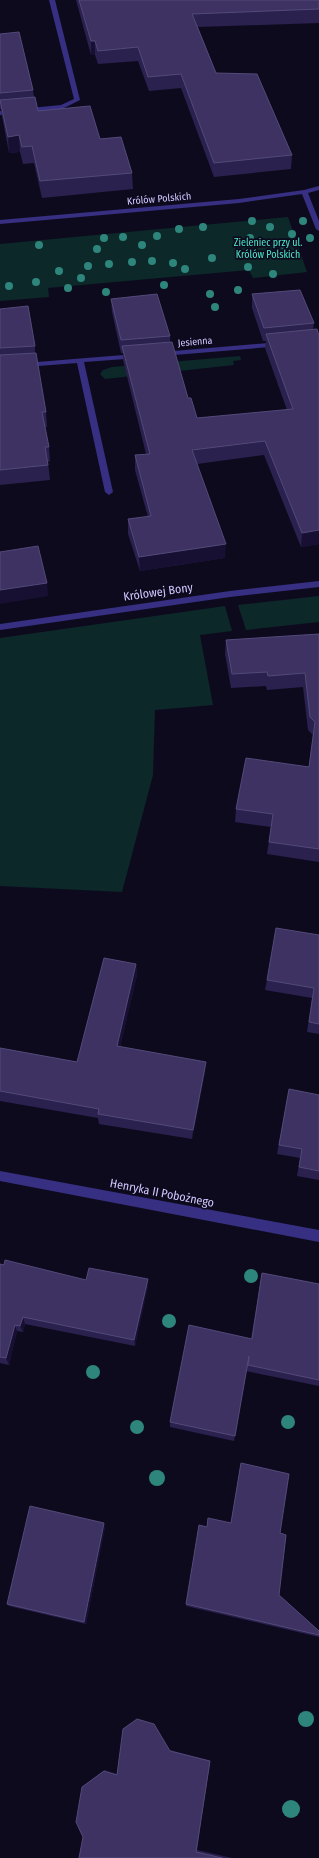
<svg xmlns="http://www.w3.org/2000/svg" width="319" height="1858" font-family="'Fira Sans Condensed',sans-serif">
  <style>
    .green { fill: #0c2829 }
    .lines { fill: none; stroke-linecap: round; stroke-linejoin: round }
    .street { fill: #373082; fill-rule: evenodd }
    .tree { fill: #2e857c }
    .wall { fill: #2b214e }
    .shaded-wall { fill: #181033 }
    .building { fill: #3d3261; stroke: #544a7a }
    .labels { text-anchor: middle; stroke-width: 3.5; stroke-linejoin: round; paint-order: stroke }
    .far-street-label { font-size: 10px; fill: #d0c7ff; stroke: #0e0a1e }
    .far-park-label { font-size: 10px; fill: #49e9c9; stroke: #0e0a1e }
    .street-label { font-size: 12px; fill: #d0c7ff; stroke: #0e0a1e }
  </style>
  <rect width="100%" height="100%" fill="#0e0a1e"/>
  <path class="green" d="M288 217 307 272 253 278 249 270 48 288 49 297 0 301V244Z
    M240 356 241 360 233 361 234 365 105 379 100 374 103 370 112 367Z
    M319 596V622L246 630 238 605Z
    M225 606 232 631 200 635 213 705 155 710 153 775 122 892 0 886V638Z"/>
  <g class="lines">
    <path class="street" d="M49 0H55L80 100 62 109 0 115V111L61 105 74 99Z
      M319 186V190L308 193 319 221V231L316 229 302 194 239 203 0 224V220L239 199 304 190Z
      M279 342 283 344 282 346 162 356 158 354 162 352Z
      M136 354 140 356 139 358 84 362 113 492 109 495 105 492 77 363 0 369V365Z
      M319 581V587L230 597 0 630V624L230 591Z
      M0 1171 319 1230V1242L0 1181Z"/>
  </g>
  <g class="tree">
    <circle cx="252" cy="221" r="4"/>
    <circle cx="303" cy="221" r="4"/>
    <circle cx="203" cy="227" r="4"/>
    <circle cx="270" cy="227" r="4"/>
    <circle cx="179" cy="229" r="4"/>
    <circle cx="292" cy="234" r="4"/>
    <circle cx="157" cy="236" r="4"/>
    <circle cx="123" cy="237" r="4"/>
    <circle cx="104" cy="238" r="4"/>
    <circle cx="250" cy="238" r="4"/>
    <circle cx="310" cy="238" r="4"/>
    <circle cx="39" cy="245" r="4"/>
    <circle cx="142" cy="245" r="4"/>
    <circle cx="284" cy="245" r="4"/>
    <circle cx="97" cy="249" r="4"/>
    <circle cx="212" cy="258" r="4"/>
    <circle cx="152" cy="261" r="4"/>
    <circle cx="132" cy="262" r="4"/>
    <circle cx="173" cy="263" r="4"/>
    <circle cx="109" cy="264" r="4"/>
    <circle cx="88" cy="266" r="4"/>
    <circle cx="248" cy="267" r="4"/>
    <circle cx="185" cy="269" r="4"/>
    <circle cx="59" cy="271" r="4"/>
    <circle cx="273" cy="274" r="4"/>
    <circle cx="81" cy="278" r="4"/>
    <circle cx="36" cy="282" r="4"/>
    <circle cx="164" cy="285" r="4"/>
    <circle cx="9" cy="286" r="4"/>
    <circle cx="68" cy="288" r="4"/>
    <circle cx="238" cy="290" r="4"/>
    <circle cx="106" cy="292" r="4"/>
    <circle cx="210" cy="294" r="4"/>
    <circle cx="215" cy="307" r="4"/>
    <circle cx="251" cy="1276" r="7"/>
    <circle cx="169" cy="1321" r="7"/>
    <circle cx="93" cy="1372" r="7"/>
    <circle cx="288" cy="1422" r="7"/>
    <circle cx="137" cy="1427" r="7"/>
    <circle cx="157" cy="1478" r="8"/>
    <circle cx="306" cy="1719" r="8"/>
    <circle cx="291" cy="1809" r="9"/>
  </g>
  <path class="wall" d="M76 0H319V23L198 27 216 73 292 155 291 169 214 177 181 88 149 91 138 61 98 64 95 55H91Z
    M0 34 33 90 34 97 38 111 100 139 132 173 133 189 42 198 34 163 23 164 20 152 9 153 2 116 1 109H0Z
    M252 294 314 323 313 330 319 544 301 547 264 455 197 464 225 558 140 571 128 534V519L148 517 135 470V455L146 454 123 360V353H121L112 312 111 299 170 336V342L188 398 197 418 287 410 265 348 266 341H263L252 308Z
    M0 309 35 346V353L46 412 47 427H45L49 447 50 461 48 462 50 480 0 485Z
    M319 634V862L267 854 271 827 235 822 236 809 309 767 313 735 308 730 303 687 267 690 266 686 231 688 225 654 226 640Z
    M319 935V1034L307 1032 312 998 265 990 267 980Z
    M136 964 137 975 120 1047 205 1072 192 1139 99 1124 98 1118 0 1101V1048L77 1062Z
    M289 1089 319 1095V1180L297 1176 300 1158 277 1154Z
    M0 1264 86 1280 148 1279V1286L135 1346 25 1324 23 1332 17 1331 9 1365 0 1363Z
    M262 1273 319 1284V1386L246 1371 234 1441 170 1427V1422L251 1339Z
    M241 1463 280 1533 279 1595 319 1631V1637L186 1606 199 1525 207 1527 231 1523 240 1468Z
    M105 1527 86 1624 9 1606 7 1604Z
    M170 1750 210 1761 197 1850 232 1858H79L83 1837 82 1787 105 1770 117 1774Z"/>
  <path class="shaded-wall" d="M91 41H95V55H91Z
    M19 135 20 152 9 153 8 137Z
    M319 530V544L301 547 302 533Z
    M226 544 225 558 140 571 139 557Z
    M47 583 48 596 0 604V590Z
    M136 964 137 975 118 1056 117 1046Z
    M206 1062 205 1072 192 1139 193 1130Z
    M148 1279V1286L135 1346 134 1340Z
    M23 1317 25 1324 23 1332 20 1326Z
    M15 1325 17 1331 9 1365 6 1358Z
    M104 1523 105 1527 86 1624 84 1622Z
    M105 1770 117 1774V1775L104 1771Z"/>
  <path class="building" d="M79 0H319V9L192 14 216 73 257 74 292 155 214 163 181 74 148 77 138 47 98 51 95 41H91Z
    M19 32 33 90 0 93V34Z
    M35 97 38 111 90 106 100 139 121 137 132 173 40 181 32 146 22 147 19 135 8 137 0 100Z
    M300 290 314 323 264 328 252 294Z
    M157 294 170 336 121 340 111 299Z
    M28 306 35 346 0 348V309Z
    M317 329 319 336V530L302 533 265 441 192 450 226 544 139 557 128 519 151 516 135 455 150 454 122 346 172 342 188 398H191L197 418 293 409 266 334Z
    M36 353 46 412H42L49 447H45L48 465 0 470V355Z
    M38 546 47 583 0 590V552Z
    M319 634V849L269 842 273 814 236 809 246 758 309 767 315 722 310 717 305 673 268 676 267 672 232 674 226 640Z
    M276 928 319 935V1024L309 1022 314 988 267 980Z
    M104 958 136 964 117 1046 206 1062 193 1130 98 1114 99 1109 0 1091V1048L77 1062Z
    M289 1089 319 1095V1171L299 1167 302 1149 279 1145Z
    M5 1260 86 1280 89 1268 148 1279 134 1340 23 1317 20 1326 15 1325 6 1358 0 1357V1264L4 1265Z
    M262 1273 319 1284V1380L248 1365 249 1356 235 1436 170 1422 189 1325 252 1339Z
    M241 1463 289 1474 280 1533 286 1535 279 1595 319 1631V1635L186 1604 199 1525 207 1527 208 1518 231 1523Z
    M30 1506 104 1523 84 1622 7 1604Z
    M137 1719 154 1724 170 1751 210 1761 196 1852 222 1858H79L83 1837 76 1822 82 1787 104 1771 117 1775 123 1729Z"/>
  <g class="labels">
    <g class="far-street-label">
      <text transform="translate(159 198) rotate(-5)" y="4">Królów Polskich</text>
      <text transform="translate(195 341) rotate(-5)" y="4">Jesienna</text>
    </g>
    <g class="far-park-label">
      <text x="268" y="246">Zieleniec przy ul.<tspan x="268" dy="12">Królów Polskich</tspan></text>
    </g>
    <g class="street-label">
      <text transform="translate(158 592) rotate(-8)" y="4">Królowej Bony</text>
      <text transform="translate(162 1193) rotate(11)" y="4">Henryka II Pobożnego</text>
    </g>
  </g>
</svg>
